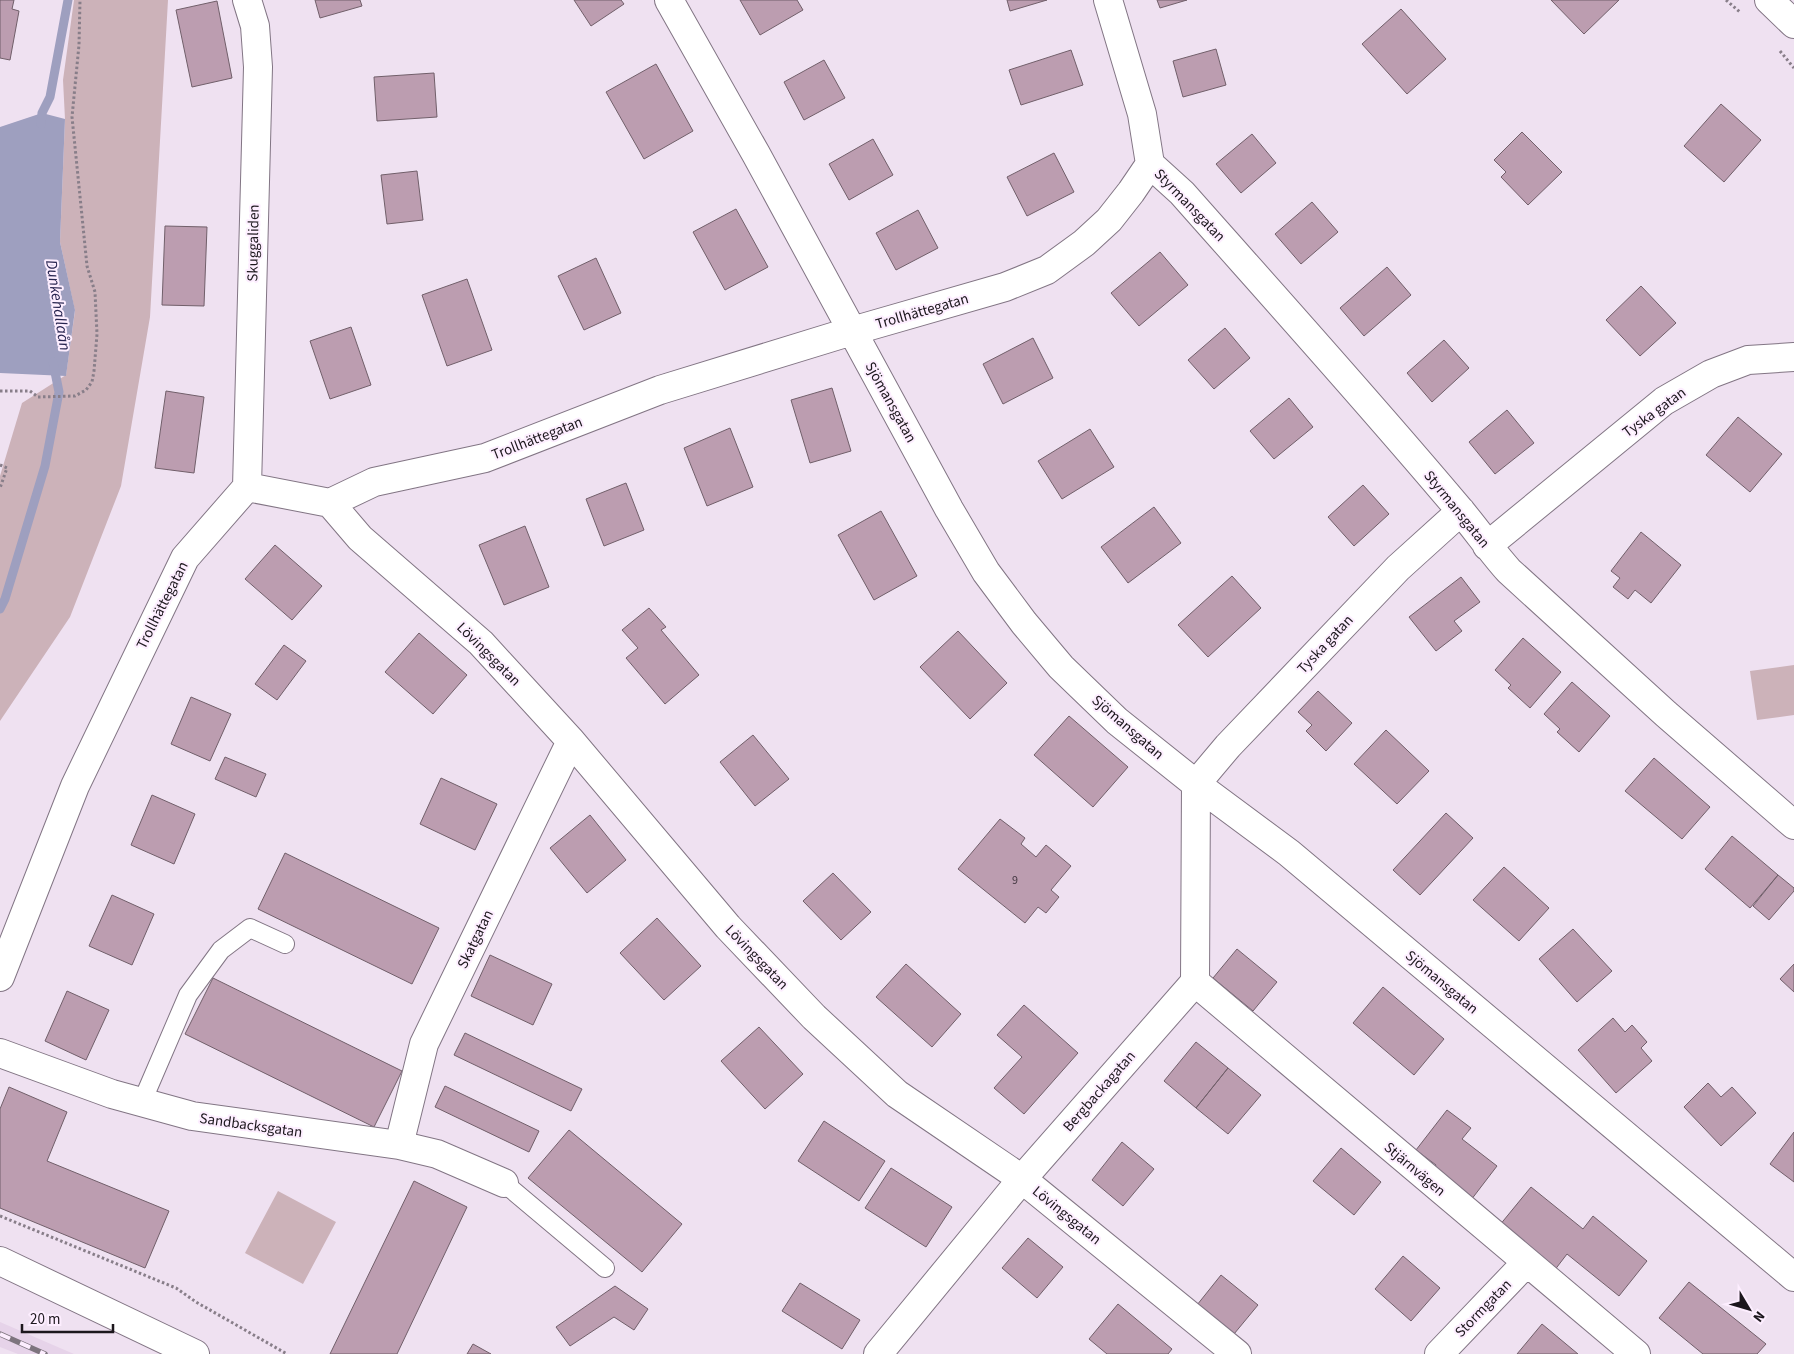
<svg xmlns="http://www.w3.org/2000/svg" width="1794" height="1354" font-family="'Source Sans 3',sans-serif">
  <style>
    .built { fill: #e6d3e9 }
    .green { fill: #ccb2b9 }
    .water { fill: #9e9fbf }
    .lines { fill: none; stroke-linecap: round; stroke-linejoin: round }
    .stream { stroke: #9e9fbf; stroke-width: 9 }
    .building { fill: #bc9db0; stroke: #715f6a }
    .lane-casing { stroke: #827584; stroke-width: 20 }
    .street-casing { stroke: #827584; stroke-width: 30 }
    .secondary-casing { stroke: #827584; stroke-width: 30 }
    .path { stroke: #887e89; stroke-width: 3; stroke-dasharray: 2.5 2.5; stroke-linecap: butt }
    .lane { stroke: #fff; stroke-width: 18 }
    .street { stroke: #fff; stroke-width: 28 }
    .secondary { stroke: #fff; stroke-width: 28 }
    .rail-casing { stroke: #7d747e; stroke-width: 5.5 }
    .rail { stroke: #fdeeff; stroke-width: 4; stroke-dasharray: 11; stroke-linecap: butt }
    .labels { text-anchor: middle; stroke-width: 4; stroke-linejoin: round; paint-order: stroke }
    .number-label { font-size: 12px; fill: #443842 }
    .street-label { font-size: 15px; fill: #1c171d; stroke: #fdeeff }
    .water-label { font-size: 16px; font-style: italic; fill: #27244f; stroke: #fdeeff }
  </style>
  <rect width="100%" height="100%" fill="#efe1f1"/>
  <path class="built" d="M0 1322 60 1348 74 1354H18L0 1347Z"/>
  <path class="green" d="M74 0H168L150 317 121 486 70 617 0 721V476L22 403 66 375 75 311 60 242 65 119 63 80Z
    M1794 665V715L1757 720 1750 671Z
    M278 1191 336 1222 303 1284 245 1253Z"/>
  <path class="water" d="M42 113 65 119 60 242 75 310 66 376 0 373V127Z"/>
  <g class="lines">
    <path class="stream" d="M41 124 42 113 50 97 68 0
      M0 609 5 599 45 466 59 392 53 362"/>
  </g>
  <path class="building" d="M0 0H14L12 9 19 11 10 60 0 58Z
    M315 0H360L362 6 320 18Z
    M574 0H621L624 4 591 26Z
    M740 0H797L803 10 760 35Z
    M1007 0H1047L1010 11Z
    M1157 0H1187L1160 8Z
    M1551 0H1619L1584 34Z
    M217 1 232 78 192 87 176 10Z
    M1401 9 1446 59 1407 94 1362 44Z
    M1216 49 1226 85 1183 97 1173 61Z
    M1071 50 1083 85 1021 105 1009 70Z
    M824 60 845 98 804 120 784 82Z
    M656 64 693 131 644 159 606 92Z
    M434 73 437 117 377 121 374 77Z
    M1721 104 1761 140 1724 182 1684 146Z
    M1522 132 1562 172 1528 205 1501 177 1506 172 1494 160Z
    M1252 134 1276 163 1241 193 1216 164Z
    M873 139 893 175 849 200 829 164Z
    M1054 153 1074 192 1027 216 1007 177Z
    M417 171 423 220 387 224 381 175Z
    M1312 202 1338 232 1301 264 1275 234Z
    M736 209 768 267 725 290 693 232Z
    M918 210 938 248 896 270 876 233Z
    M165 226 207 227 204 306 162 305Z
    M1160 252 1188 285 1139 326 1111 293Z
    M596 258 621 313 584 330 558 276Z
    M1387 267 1411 295 1364 336 1340 308Z
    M467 279 492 350 447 366 422 295Z
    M1641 286 1676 323 1640 356 1606 320Z
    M351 327 371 385 330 399 310 341Z
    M1225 328 1250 358 1214 389 1188 360Z
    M1033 338 1053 378 1003 404 983 364Z
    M1444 340 1469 368 1432 402 1407 373Z
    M832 388 851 451 810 463 791 400Z
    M166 391 204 397 194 473 155 468Z
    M1289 398 1313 427 1274 459 1250 431Z
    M1507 410 1534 443 1495 474 1469 442Z
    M1738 417 1782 454 1750 492 1706 455Z
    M730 428 753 487 707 506 684 448Z
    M1090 429 1114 467 1062 499 1038 461Z
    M626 483 644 530 604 546 586 499Z
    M1363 485 1389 514 1354 546 1328 517Z
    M1154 507 1181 543 1128 583 1101 547Z
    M881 511 917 576 874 600 838 535Z
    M525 526 549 587 504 605 479 545Z
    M1641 532 1681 565 1651 603 1635 590 1628 599 1613 587 1620 578 1611 571Z
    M275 545 322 586 292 620 245 579Z
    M1232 576 1261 608 1208 657 1178 625Z
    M1461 577 1480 602 1454 621 1462 631 1436 651 1409 617Z
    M649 608 666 627 661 630 699 675 665 704 626 658 638 648 622 630Z
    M958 631 1007 683 970 719 920 667Z
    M419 633 467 675 433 714 385 672Z
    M1523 638 1561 672 1530 708 1508 688 1511 685 1495 670Z
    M284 645 306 661 277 700 255 684Z
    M1572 682 1610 716 1579 752 1557 732 1560 729 1544 714Z
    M1318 691 1352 723 1326 751 1306 731 1312 725 1298 712Z
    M191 697 231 714 210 761 171 744Z
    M1069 716 1128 767 1093 807 1034 755Z
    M1386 730 1429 771 1397 804 1354 764Z
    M753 735 789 779 755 806 720 762Z
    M225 757 266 774 256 797 215 779Z
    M1654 758 1710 807 1682 839 1625 791Z
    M441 778 497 804 475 850 420 824Z
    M152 795 195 814 174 864 131 845Z
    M1446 813 1473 838 1420 895 1393 870Z
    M590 815 626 860 587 893 550 848Z
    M1000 819 1025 838 1021 844 1036 857 1046 845 1071 866 1051 890 1059 897 1046 913 1038 907 1025 923 958 869Z
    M1732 836 1778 875 1750 908 1705 869Z
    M285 853 439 928 412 984 258 909Z
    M1504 867 1549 908 1519 941 1473 900Z
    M833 873 871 912 841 940 803 901Z
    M1778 875 1794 888V891L1769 920 1753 906Z
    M112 895 154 914 132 965 89 946Z
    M657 918 701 966 664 1000 620 953Z
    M1573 929 1612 971 1577 1002 1539 959Z
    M1237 949 1277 982 1253 1011 1213 978Z
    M490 955 552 984 533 1025 471 996Z
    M906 964 961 1014 932 1047 876 997Z
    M1794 964V992L1780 979Z
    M213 978 402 1071 374 1127 185 1034Z
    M1383 987 1444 1039 1414 1075 1353 1023Z
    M67 991 109 1010 86 1060 45 1041Z
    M1024 1005 1078 1053 1024 1114 994 1088 1022 1057 997 1035Z
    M1613 1018 1625 1032 1632 1025 1647 1042 1641 1048 1652 1061 1616 1093 1578 1050Z
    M759 1027 803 1074 765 1109 721 1061Z
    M465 1033 582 1089 571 1111 454 1055Z
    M1196 1042 1228 1068 1196 1108 1164 1081Z
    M1228 1068 1261 1095 1228 1134 1196 1108Z
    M1708 1083 1721 1097 1732 1087 1756 1113 1721 1146 1684 1107Z
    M445 1086 539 1131 529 1152 435 1107Z
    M9 1087 67 1112 47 1161 169 1211 145 1268 0 1208V1109Z
    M1447 1110 1471 1128 1462 1139 1497 1166 1471 1200 1433 1170 1436 1165 1416 1150Z
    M824 1121 885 1161 859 1201 798 1161Z
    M569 1130 682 1224 642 1272 528 1178Z
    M1794 1132V1182L1770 1164Z
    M1122 1142 1154 1169 1123 1206 1092 1180Z
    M1341 1148 1381 1182 1354 1215 1313 1181Z
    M891 1168 952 1207 926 1247 865 1208Z
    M414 1181 467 1207 397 1354H330Z
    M1531 1187 1583 1229 1593 1216 1647 1261 1619 1296 1567 1254 1554 1271 1499 1226Z
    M1028 1238 1063 1267 1037 1298 1002 1268Z
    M1403 1256 1440 1288 1411 1321 1375 1289Z
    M1221 1275 1258 1305 1234 1334 1197 1305Z
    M1689 1282 1766 1344 1757 1354H1703L1659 1318Z
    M800 1283 860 1320 842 1349 782 1311Z
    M615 1286 648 1309 634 1330 614 1317 570 1346 556 1327Z
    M1118 1304 1172 1349 1168 1354H1107L1089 1339Z
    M1542 1324 1578 1354H1517Z
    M473 1344 491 1354H467Z"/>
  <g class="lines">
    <defs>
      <path id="lane" d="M142 1102 188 995 221 950 250 928 285 944
        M504 1183 605 1268"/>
      <path id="street" d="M247 0 255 26 258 67 247 487
        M669 0 756 154 949 509 986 572 1024 623 1061 667 1117 721 1196 784 1289 853 1794 1277
        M1769 0 1794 24
        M1150 164 1182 193C1275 298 1369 402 1459 509 1476 529 1491 551 1509 571L1666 714 1794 825
        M330 503 360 538 481 643 571 741 728 927 814 1017 897 1094 1022 1179 1237 1354
        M1487 546 1664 401 1711 374 1748 360 1794 357
        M0 977 75 786 185 558 247 487 330 503 374 482 485 458 660 390 852 331 1005 287 1047 270 1084 243 1109 220 1131 192 1150 164 1142 114 1108 0
        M1195 982 1636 1354
        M0 1053 112 1094 192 1116 399 1145 437 1154 504 1183
        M399 1145 424 1044 571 741
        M878 1354 1022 1179 1195 982 1196 784 1228 746 1398 568 1461 511
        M1439 1354 1526 1263"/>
      <path id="secondary" d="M0 1261 195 1354"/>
    </defs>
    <use href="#lane" class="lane-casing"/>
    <use href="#street" class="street-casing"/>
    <use href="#secondary" class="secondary-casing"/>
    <path class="path" d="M1726 0 1741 13
      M1780 51 1794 68
      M0 391H30L38 397 75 396 86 390 92 382 94 371 97 334 95 292 87 266 72 117 79 45 80 0
      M0 465 7 468 0 488
      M0 1216 176 1288 196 1302 287 1354"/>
    <use href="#lane" class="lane"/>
    <use href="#street" class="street"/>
    <use href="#secondary" class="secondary"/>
    <defs>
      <path id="rail" d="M0 1334 45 1354"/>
    </defs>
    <use href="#rail" class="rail-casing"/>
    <use href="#rail" class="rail"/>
  </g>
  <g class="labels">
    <g class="number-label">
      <text x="1015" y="884">9</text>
    </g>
    <g class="street-label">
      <text transform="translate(1190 205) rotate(46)" y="5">Styrmansgatan</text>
      <text transform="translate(253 243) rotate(-89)" y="5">Skuggaliden</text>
      <text transform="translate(922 311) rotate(-16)" y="5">Trollhättegatan</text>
      <text transform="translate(891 402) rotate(61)" y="5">Sjömansgatan</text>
      <text transform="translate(1654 412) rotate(-36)" y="5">Tyska gatan</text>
      <text transform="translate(537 438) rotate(-21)" y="5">Trollhättegatan</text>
      <text transform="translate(1457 509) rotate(51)" y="5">Styrmansgatan</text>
      <text transform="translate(162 605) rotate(-63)" y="5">Trollhättegatan</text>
      <text transform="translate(1325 644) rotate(-47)" y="5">Tyska gatan</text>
      <text transform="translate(489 654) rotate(45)" y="5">Lövingsgatan</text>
      <text transform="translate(1128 727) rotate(41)" y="5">Sjömansgatan</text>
      <text transform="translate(475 939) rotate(-64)" y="5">Skatgatan</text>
      <text transform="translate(757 957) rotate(46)" y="5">Lövingsgatan</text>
      <text transform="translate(1442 982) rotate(40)" y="5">Sjömansgatan</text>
      <text transform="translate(1099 1091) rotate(-49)" y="5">Bergbackagatan</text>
      <text transform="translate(251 1125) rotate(8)" y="5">Sandbacksgatan</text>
      <text transform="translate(1415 1169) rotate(40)" y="5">Stjärnvägen</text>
      <text transform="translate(1067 1215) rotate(39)" y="5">Lövingsgatan</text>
      <text transform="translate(1483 1308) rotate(-46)" y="5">Stormgatan</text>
    </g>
    <g class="water-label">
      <text transform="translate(59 305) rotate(81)" y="6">Dunkehallaån</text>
    </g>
  </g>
  <g transform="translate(1749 1309) rotate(128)" stroke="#fdeeff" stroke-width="4" paint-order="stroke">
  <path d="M0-4L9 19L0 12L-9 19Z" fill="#1c171d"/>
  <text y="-8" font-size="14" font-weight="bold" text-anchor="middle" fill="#1c171d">N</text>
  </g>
  <path d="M22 1324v8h91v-8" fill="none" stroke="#1c171d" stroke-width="2.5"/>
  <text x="30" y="1324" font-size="15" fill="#1c171d" stroke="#fdeeff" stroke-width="4" paint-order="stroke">20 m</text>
</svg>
